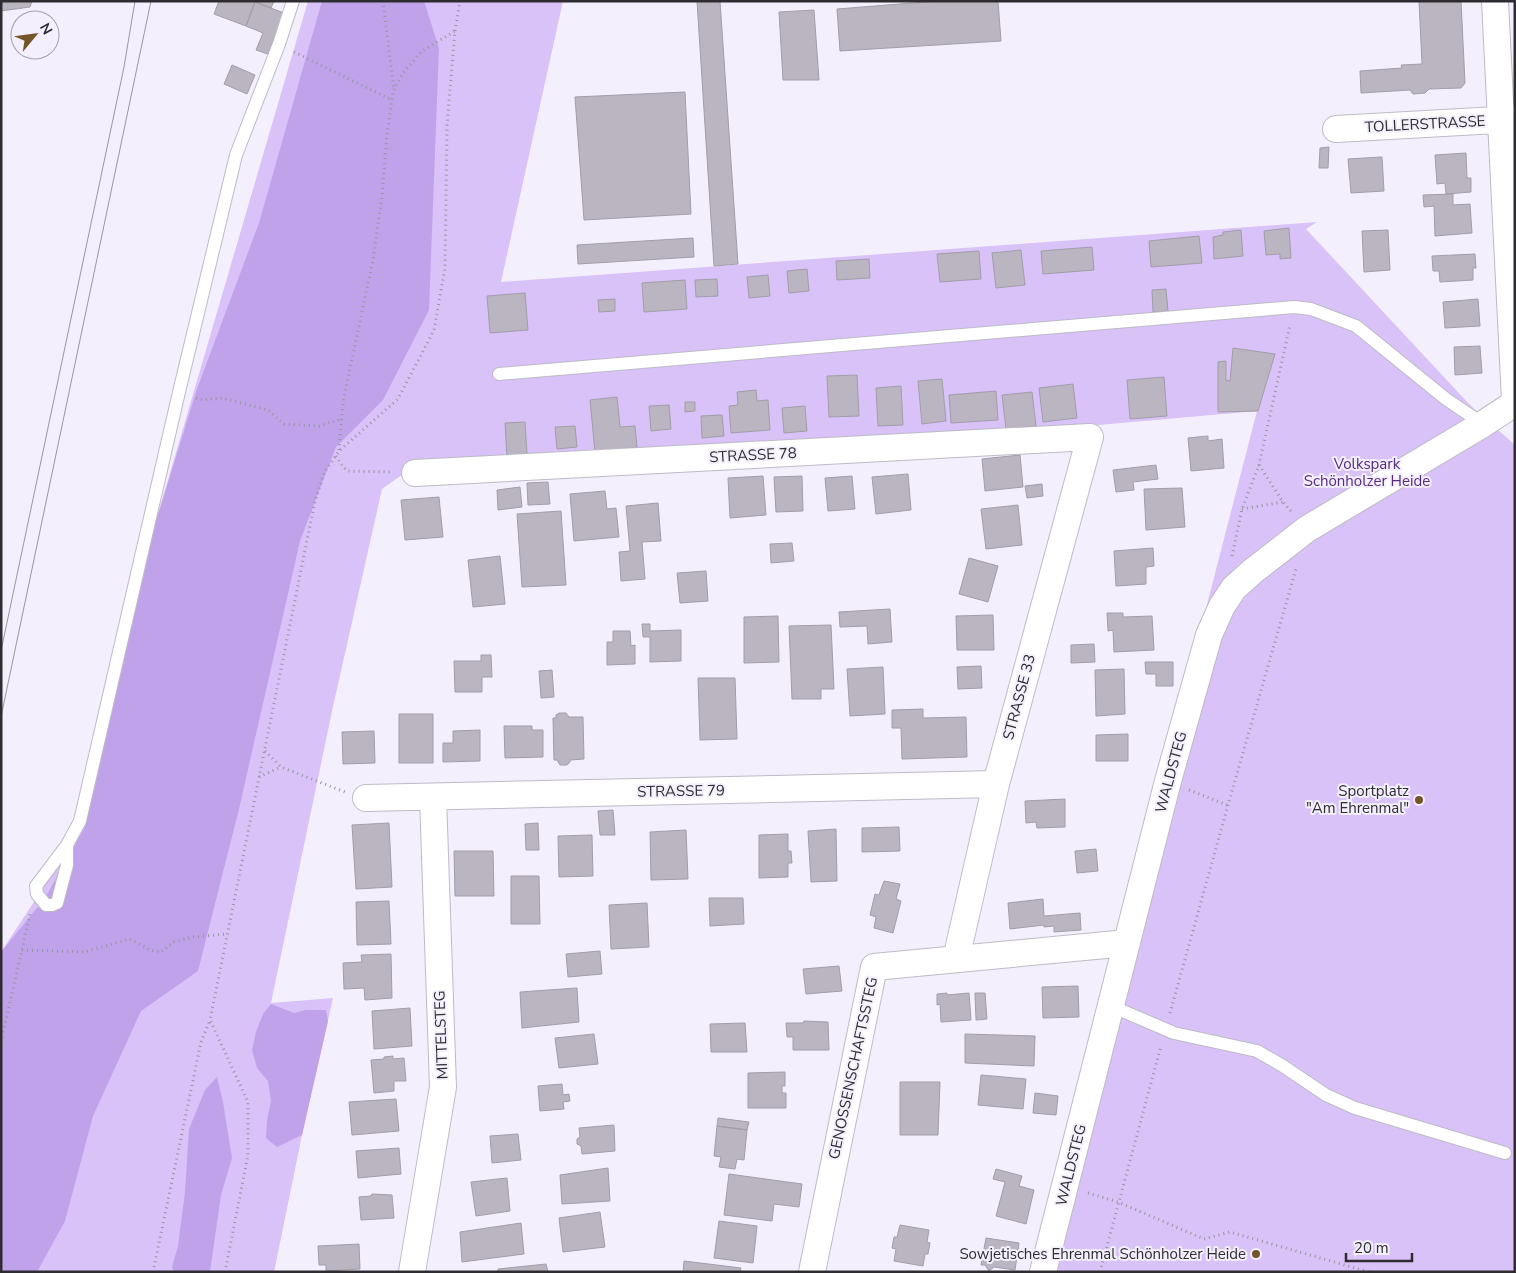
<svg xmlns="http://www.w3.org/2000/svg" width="1516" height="1273" font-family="'Nunito Sans',sans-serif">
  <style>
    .green { fill: #d8c2f8 }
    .forest { fill: #c0a2ea }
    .building { fill: #bab5c1; stroke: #a19da9 }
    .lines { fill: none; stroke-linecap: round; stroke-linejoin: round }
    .service-casing { stroke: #bebac6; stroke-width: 14 }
    .minor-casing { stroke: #bebac6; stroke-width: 28 }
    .path { stroke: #98959e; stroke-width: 3; stroke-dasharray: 1 4; stroke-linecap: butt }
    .service { stroke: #fff; stroke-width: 12 }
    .minor { stroke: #fff; stroke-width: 26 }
    .tram { stroke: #9a96a0; stroke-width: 1 }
    .poi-dot { fill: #735529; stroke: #f4effc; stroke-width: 2 }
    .labels { text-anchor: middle; stroke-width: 4; stroke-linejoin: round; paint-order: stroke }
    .street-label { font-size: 15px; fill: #2e2c31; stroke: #f4effc }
    .park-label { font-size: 15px; fill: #542b7e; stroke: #f4effc }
    .poi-label { font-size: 15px; fill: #2e2c31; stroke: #f4effc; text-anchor: end }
  </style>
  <rect width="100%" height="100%" fill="#f4effc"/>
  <path class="green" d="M308 1H563L501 282 1317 222 1306 229 1470 405 1515 445V1272H1051L1195 651 1257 411 995 434 420 462 382 489 332 711 271 1003 333 998 302 1135 274 1272H1V952L85 824 156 521Z"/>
  <path class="forest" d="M322 1H424L439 48 429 310 383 400 336 447 300 541 239 809 198 971 141 1011 93 1116 65 1221 37 1272H1V952L45 898 85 827 156 521 197 389 259 223Z
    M271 1004 294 1013 306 1010H326L328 1021 302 1135 277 1147 266 1138 267 1120 271 1101 268 1081 257 1068 252 1050 256 1032 263 1014Z
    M217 1077 223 1102 232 1158 221 1195 210 1272H174L172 1267 178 1246 185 1192 189 1129 205 1090Z"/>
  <path class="building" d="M1 1H32L30 7 1 11Z
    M219 1H274L271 8 255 2 246 26 214 14Z
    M697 1H720L738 264 714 266Z
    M938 1H998L1001 41 840 51 837 9Z
    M1419 1H1461L1465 83 1461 88 1429 89 1425 93 1413 94 1410 90 1361 93 1360 71 1402 68 1401 65 1422 64Z
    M255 2 284 13 268 54 256 50 263 33 246 26Z
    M814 10 819 80H783L779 12Z
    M232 65 255 75 247 94 224 84Z
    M685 92 691 214 584 220 575 97Z
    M1329 147 1328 168H1319L1320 148Z
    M1466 153 1467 178H1471V192L1446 194 1445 183 1437 184 1435 155Z
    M1382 157 1384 191 1351 193 1348 159Z
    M1453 194V205L1470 204 1472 233 1435 236 1434 206 1424 207 1423 195Z
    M1289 228 1291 258 1280 259V254L1266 255 1264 231Z
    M1241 230 1243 256 1214 259 1213 237 1223 235V232Z
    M1388 230 1390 270 1364 272 1362 231Z
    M1199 236 1202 263 1151 267 1149 241Z
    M693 238 694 257 578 264 577 245Z
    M1092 247 1094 270 1043 274 1041 251Z
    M1021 250 1025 285 996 288 992 253Z
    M979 251 981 279 940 282 937 254Z
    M1475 254 1476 268H1473V280L1440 282 1439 271H1433L1432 256Z
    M869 259 870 278 837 280 836 261Z
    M807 269 809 291 789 293 787 271Z
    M768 275 770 296 749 298 747 277Z
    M717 279 718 296 696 297 695 280Z
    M685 280 687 309 644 312 642 283Z
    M1166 289 1168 311 1153 312 1152 290Z
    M525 293 528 330 490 333 487 296Z
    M615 299V311L599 312 598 300Z
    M1478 299 1480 326 1445 328 1443 302Z
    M1480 346 1482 373 1455 375 1454 347Z
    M1233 348 1275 354 1258 411 1218 412V362L1226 361V380L1230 381Z
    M857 375 859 416 829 417 827 376Z
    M1164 377 1167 416 1130 419 1127 380Z
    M942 379 946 421 922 424 918 381Z
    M1073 384 1077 418 1043 422 1039 388Z
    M901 386 903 425 878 426 876 388Z
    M756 390 757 401 768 400 770 430 731 433 729 406 738 405 737 392Z
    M996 391 998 420 951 423 949 395Z
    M1032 392 1036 426 1006 429 1002 395Z
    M617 397 620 427 635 426 637 447 595 452 590 400Z
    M685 402H695V411L685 412Z
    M669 405 671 429 651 431 649 406Z
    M805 406 807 431 784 433 782 408Z
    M722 415 724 436 702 438 701 416Z
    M525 422 527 454 507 456 505 423Z
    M575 426 577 447 557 449 555 427Z
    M1208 436V441L1222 439 1224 468 1191 471 1188 438Z
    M1020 455 1023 487 985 491 982 459Z
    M1156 465 1158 479 1133 482 1134 490 1116 492 1113 470Z
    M908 474 911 510 876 514 872 477Z
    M763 476 766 515 730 518 728 478Z
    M802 476 803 511 776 512 774 477Z
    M852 476 855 509 828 511 825 478Z
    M548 482 550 504 528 505 527 483Z
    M1042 484 1043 496 1027 498 1025 486Z
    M520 487 522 507 498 510 497 490Z
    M1182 488 1185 527 1146 530 1144 489Z
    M605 491 607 509 616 508 619 537 574 541 570 494Z
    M439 497 443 537 405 540 401 500Z
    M658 503 661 541 642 542 645 579 621 581 619 552 630 551 626 506Z
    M1018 505 1022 545 986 549 981 509Z
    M561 511 566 585 522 587 517 514Z
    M792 543 794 561 771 563 770 544Z
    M1153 548 1154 566 1146 567V584L1116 586 1114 551Z
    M500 556 505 604 473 607 468 560Z
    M969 558 998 566 988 602 959 594Z
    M706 571 708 601 680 603 677 573Z
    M890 609 892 642 868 644 867 626 840 627 839 612Z
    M1107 613H1123V617L1152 616 1154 650 1114 652 1113 630 1108 631Z
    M993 615 994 650H957L956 616Z
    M778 616 779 662 744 663V617Z
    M642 624H650V631L681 630V661L650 662V637H643Z
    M831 625 834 689H821V699H792L789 626Z
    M613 631H630L631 646 635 645V664L607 665V642H613Z
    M1094 644 1095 662 1071 663V645Z
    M481 655H491L492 677H482V692H455L454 661H481Z
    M1145 662H1173V686H1156V674H1146Z
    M981 666 982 688 958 689 957 667Z
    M883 667 885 714 850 716 847 669Z
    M1124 669 1125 714 1096 716 1095 670Z
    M552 670 554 697 541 698 539 671Z
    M698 678H735L737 739 700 740Z
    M923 709V718L966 717 967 757 902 759 901 728H892V710Z
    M559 713H566L569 717H583L584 759 570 760V762L567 765H560L557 760H554L553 718H556V715Z
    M399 714H433V763H399Z
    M504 726H532V730H543V757L505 758Z
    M480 730V761L443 762V743H453V731Z
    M374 731 375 763 343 764 342 732Z
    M1128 734V761H1096V735Z
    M1065 799V827L1037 828 1036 822 1026 823 1025 801Z
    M613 810 615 835H600L598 811Z
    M389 823 392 887 356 889 352 825Z
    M538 823 539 850H526L525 824Z
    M899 827 900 851 862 852V828Z
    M836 829 837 881 811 882 808 831Z
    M686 830 688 879 651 880 650 832Z
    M788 834V851H791L792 863H788V877L759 878V835Z
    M592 835 593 876 559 877 558 836Z
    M1096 849 1098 871 1077 873 1075 851Z
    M454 851H493L494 896H455Z
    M511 876H539L540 924H511Z
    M884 881 900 884 896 899 901 901 893 933 874 928 876 917 870 915 875 894 879 895Z
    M709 898H743L744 924 710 926Z
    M1043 899 1044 916 1080 913 1081 930 1054 932V926L1044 927V925L1010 929 1008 903Z
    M389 901 391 944 357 945 356 902Z
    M647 903 649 947 611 949 609 905Z
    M600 951 602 974 568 977 566 954Z
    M391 954 392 998 365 1000 364 988 344 989 343 963 362 962 361 955Z
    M839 966 842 991 806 994 803 969Z
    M1078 986 1079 1017 1043 1018 1042 987Z
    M577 988 579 1022 522 1028 520 992Z
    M947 993V995L969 993 971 1020 941 1022 940 1004 937 1005V994Z
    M975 993H985L987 1019 976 1020Z
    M410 1008 412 1046 374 1049 372 1011Z
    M804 1021 828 1022 829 1050H793V1037H787L786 1023H803Z
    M745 1023 747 1052H711L710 1024Z
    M594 1034 598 1064 559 1068 555 1038Z
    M965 1034 1035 1036 1034 1066 965 1063Z
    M393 1056V1059L404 1058 406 1081H394V1091L374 1093 371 1060 384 1059V1057Z
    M785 1072V1086H782V1093H786V1108H748V1073Z
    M981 1075 1026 1079 1023 1109 978 1105Z
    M900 1082H940L938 1135H900Z
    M562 1084 563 1095 569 1094 570 1101 563 1102 564 1109 540 1111 538 1086Z
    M1035 1093 1058 1096 1056 1115 1033 1113Z
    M396 1099 399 1131 352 1135 349 1102Z
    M718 1118 749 1122 747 1130 717 1126Z
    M614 1125 615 1151 582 1154 581 1146 577 1144V1139L580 1137 579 1128Z
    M717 1126 747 1130 744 1160 737 1159 735 1169 719 1167 721 1157 714 1156Z
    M518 1134 521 1160 492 1163 490 1136Z
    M399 1148 401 1174 358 1178 356 1151Z
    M608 1168 610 1201 562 1204 560 1175Z
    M996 1169 1022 1176 1019 1186 1034 1190 1026 1224 996 1216 1005 1182 993 1179Z
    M729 1174 802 1184 799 1207 774 1204 772 1221 724 1215Z
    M507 1178 510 1211 476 1216 471 1182Z
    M372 1194 392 1195 394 1218 361 1220 359 1197 371 1196Z
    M600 1212 605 1247 563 1252 559 1218Z
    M719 1221 757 1226 753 1263 714 1258Z
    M521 1223 524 1254 462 1262 460 1232Z
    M900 1225 929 1230 927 1242 930 1243 928 1254H925L923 1266 894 1261 896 1249 892 1248 894 1237H897Z
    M986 1238 1019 1243 1015 1270 994 1267 989 1271 985 1265H981Z
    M359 1244 360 1269 326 1271V1265H319L318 1246Z
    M684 1261 741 1268 740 1272H683Z
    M546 1264 548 1272H498V1269Z"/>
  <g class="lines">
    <defs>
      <path id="service" d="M499 374 1294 307 1311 309 1356 326 1446 399 1483 424
        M67 845V865L57 903 52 905H46L37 894 36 886 67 845 80 821 179 392 236 155 279 44 293 1
        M1111 1006 1174 1033 1257 1051 1283 1066 1326 1095 1355 1108 1505 1153"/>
      <path id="minor" d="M1495 1 1515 400
        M1336 129 1515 119
        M415 473 1090 437 996 784 956 959
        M366 798 996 784
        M412 1272 443 1087 433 797
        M812 1272 874 967 1127 943
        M1043 1272 1168 781 1209 635 1222 606 1234 588 1253 571 1307 529 1483 424 1515 403"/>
    </defs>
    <use href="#service" class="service-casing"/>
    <use href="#minor" class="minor-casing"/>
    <path class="path" d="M383 1 394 90
      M294 52 392 100
      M196 398 203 400 222 398 268 410 284 424 319 426 342 419
      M339 450 343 402 373 260 382 196 387 134 393 92 403 73 422 51 455 31
      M336 456 343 467 348 471 392 472
      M1259 465 1283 502 1291 511
      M1242 509 1283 502
      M1232 556 1242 509 1259 465 1290 325
      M265 751 281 767 345 792
      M259 777 281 767
      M1189 790 1227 805
      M22 950 84 952 130 939 150 950 161 952 174 942 193 937 227 934
      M1170 1013 1228 805 1296 569
      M1 1042 30 914
      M1088 1193 1118 1202 1204 1239 1230 1232 1369 1272
      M153 1272 201 1042 210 1020
      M225 1272 248 1155V1102L210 1020 315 501 324 473 339 451 398 399 434 330 445 268 447 125 455 31 460 1
      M1100 1272 1161 1046"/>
    <use href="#service" class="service"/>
    <use href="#minor" class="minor"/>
    <path class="tram" d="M1 651 124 67 135 1
      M1 717 151 1"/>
  </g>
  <g class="poi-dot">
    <circle cx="1419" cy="800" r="5"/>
    <circle cx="1256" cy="1254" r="5"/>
  </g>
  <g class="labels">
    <g class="street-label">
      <text transform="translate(1425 124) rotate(-3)" y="5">TOLLERSTRASSE</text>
      <text transform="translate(753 455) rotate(-3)" y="5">STRASSE 78</text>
      <text transform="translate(1019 697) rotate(-75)" y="5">STRASSE 33</text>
      <text transform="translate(1171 772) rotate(-75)" y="5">WALDSTEG</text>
      <text transform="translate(681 791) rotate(-1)" y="5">STRASSE 79</text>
      <text transform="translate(441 1035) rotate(-92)" y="5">MITTELSTEG</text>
      <text transform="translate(853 1068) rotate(-78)" y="5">GENOSSENSCHAFTSSTEG</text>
      <text transform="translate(1071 1165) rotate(-76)" y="5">WALDSTEG</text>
    </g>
    <g class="park-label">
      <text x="1367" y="469">Volkspark<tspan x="1367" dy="17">Schönholzer Heide</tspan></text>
    </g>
    <g class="poi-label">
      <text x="1409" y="796">Sportplatz<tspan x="1409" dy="17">"Am Ehrenmal"</tspan></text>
      <text x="1246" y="1259">Sowjetisches Ehrenmal Schönholzer Heide</text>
    </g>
  </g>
  <rect width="1516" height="1273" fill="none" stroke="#2e2c31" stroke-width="5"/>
  <g transform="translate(35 35) rotate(61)"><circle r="24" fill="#f4effc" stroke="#a5a1ab"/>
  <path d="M0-4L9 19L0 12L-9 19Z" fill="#735529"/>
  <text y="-8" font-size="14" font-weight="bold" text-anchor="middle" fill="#2e2c31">N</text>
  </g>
  <path d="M1346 1253v8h66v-8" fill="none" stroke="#2e2c31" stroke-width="2.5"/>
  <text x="1354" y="1253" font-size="15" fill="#2e2c31" stroke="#f4effc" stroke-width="4" paint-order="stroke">20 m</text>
</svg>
